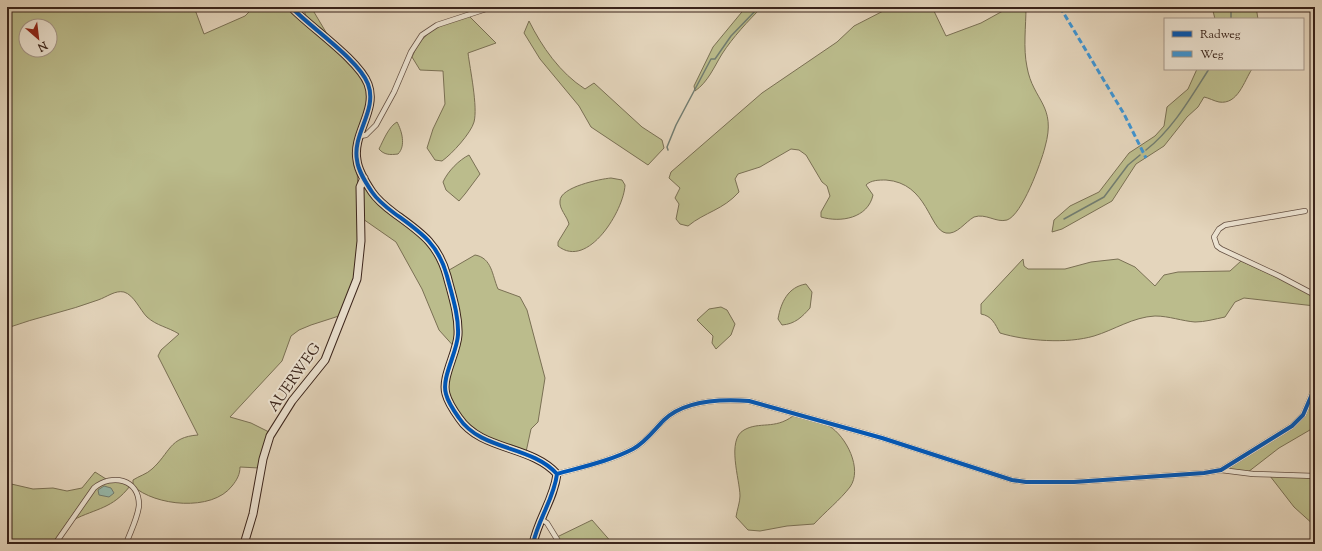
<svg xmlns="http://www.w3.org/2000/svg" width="1322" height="551" font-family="'Sorts Mill Goudy',serif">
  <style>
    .green { fill: #bbbc8c; stroke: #7a7054; fill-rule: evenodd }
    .water { fill: #97b9ab; stroke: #727d71 }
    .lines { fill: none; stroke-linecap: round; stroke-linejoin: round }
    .stream { stroke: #727d71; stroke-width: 1.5 }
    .street-casing { stroke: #645043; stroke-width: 6 }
    .secondary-casing { stroke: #3a241b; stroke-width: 9 }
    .street { stroke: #ede4d3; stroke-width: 4.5 }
    .secondary { stroke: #ede4d3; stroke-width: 7 }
    .quiet { stroke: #3e95d4; stroke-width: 3; stroke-dasharray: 6 3; stroke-linecap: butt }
    .cycleway-casing { stroke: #ede4d3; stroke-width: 6 }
    .cycleway { stroke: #0057b8; stroke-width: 4 }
    .labels { text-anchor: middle; stroke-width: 4; stroke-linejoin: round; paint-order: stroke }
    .street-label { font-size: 15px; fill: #3a241b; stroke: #ede4d3 }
  </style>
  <rect width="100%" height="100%" fill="#e4d5bc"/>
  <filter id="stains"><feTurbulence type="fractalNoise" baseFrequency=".005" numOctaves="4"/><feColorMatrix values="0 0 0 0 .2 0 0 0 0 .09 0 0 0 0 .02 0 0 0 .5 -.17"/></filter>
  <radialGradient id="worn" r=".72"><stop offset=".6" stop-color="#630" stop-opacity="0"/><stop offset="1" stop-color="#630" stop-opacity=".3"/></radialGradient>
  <path class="green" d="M7 7H194L204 34 245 16 254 7H289L355 69 366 85 368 102 356 141 359 220 356 277 342 315 311 325 299 330 291 336 282 361 230 417 251 423 271 433 259 468 240 467C240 474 237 480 232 486 212 512 155 506 133 486V480C139 476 147 474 152 469 170 453 169 437 198 435L158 356 161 350 179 334C168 327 157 326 147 317 140 310 134 295 124 292 115 290 107 297 98 300 69 311 37 317 7 328ZM26 26H50V50H26Z
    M304 7H311L330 39 306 19Z
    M746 7H762C748 21 733 37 722 54 714 67 708 82 695 91L694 86 713 47Z
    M891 7H932L946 36 981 23 1010 7H1026C1026 26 1023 48 1027 67 1033 101 1057 105 1045 147 1041 163 1022 215 1007 220 996 223 986 213 974 217 965 222 957 235 946 233 929 230 928 183 886 180 879 180 871 180 866 185L873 195C868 218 841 223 821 217V212L830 196 827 186 822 182 806 155 799 150 791 149 760 167 738 174 735 179 739 192C723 210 705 212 688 226L680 224 676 219 679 204 675 198 680 188 669 178 671 172 762 93 837 42 854 26Z
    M1212 7H1256L1258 19H1215Z
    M469 16 496 43 468 53C470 69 478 107 474 122 471 133 452 154 442 161L435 160 427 148 433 129 445 104 443 71 420 70 412 57C424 28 442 25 469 16Z
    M529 21C542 47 560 73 585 89L594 83 642 127 662 140 664 148 648 165 591 127 579 106 540 59 524 33Z
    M1197 69H1252C1244 81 1238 105 1219 102 1214 101 1209 98 1204 97L1198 107 1187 117 1164 146 1136 164 1112 201 1062 229 1052 232 1054 220 1070 206 1099 192 1129 153 1155 136 1164 126 1167 107 1188 89Z
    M397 122C402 131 406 146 398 154 390 155 384 155 379 149 383 141 389 126 397 122Z
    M469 155 480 174 465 194 459 201 446 190 443 182C448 171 459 160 469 155Z
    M611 178 622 180 625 185C624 210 588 270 558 246V242L569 224C567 216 559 209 560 201 560 187 600 179 611 178Z
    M365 186 432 246 444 273 475 255C492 258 492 275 498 289L520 297 527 310 545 378 538 422 531 429 526 452 482 435 465 424 448 395 447 387 457 350 439 330 422 289 396 242 363 219V187Z
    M1023 259 1024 266 1028 269H1065L1091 262 1118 259 1135 267 1155 286 1164 275 1178 272 1230 271 1241 261 1303 289 1315 298V306L1244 298 1235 302 1225 317C1215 319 1205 322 1195 322 1182 321 1169 316 1155 316 1133 317 1114 330 1094 336 1067 344 1026 341 1000 333 995 324 992 316 981 314V304Z
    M806 284 812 292 810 308C802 317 795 324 782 325L778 319C781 302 788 287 806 284Z
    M721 307 727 310 735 324 731 335 716 349 712 343 713 336 697 320 709 309Z
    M1315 393V427L1279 448 1248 472 1232 470 1230 469V466L1297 424 1304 418Z
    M793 416C804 419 820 420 829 426 846 436 863 469 850 487 840 500 825 512 814 524L787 526 760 531 748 530 736 517C737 510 740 502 740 496 740 480 726 440 744 430 760 421 774 430 793 416Z
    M95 472 106 479 90 490 52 544H7V483L33 489 53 488 67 491 82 488Z
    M1270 476 1315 478V526L1294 507Z
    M121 481 130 486C112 509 97 508 73 520L96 488 103 483Z
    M592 520 613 544H562L557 537Z"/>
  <path class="water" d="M104 486 111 488 114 493 109 497 99 495 98 490Z"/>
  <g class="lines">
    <path class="stream" d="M1231 19V7
      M668 150 667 147 676 125 711 59H715L731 36 759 7
      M1146 150C1173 129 1191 97 1209 69
      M1064 219 1104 197 1128 165 1140 155"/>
    <defs>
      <path id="street" d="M360 136 366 135 376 125 394 92 411 52 422 35 437 25 492 7
        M1305 211 1225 225 1219 229 1214 237 1217 246 1221 249 1279 276 1315 295
        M1221 470 1253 474 1315 476
        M557 474C582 467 610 461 633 449 646 442 654 430 664 420 685 400 722 399 749 401L882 438 1012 480 1026 482H1074L1204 473 1221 470 1292 426 1303 415 1315 387
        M541 519 547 523 560 544
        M55 544 94 488C112 473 139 479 139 505 138 518 130 532 126 544"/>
      <path id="secondary" d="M291 7C310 27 359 60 368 84 378 110 352 134 357 160 358 171 366 183 372 192 378 201 386 207 394 213 420 232 438 243 447 276 452 295 459 316 458 335 457 353 441 378 446 394 448 402 454 411 459 418 481 451 531 445 557 474 554 499 538 519 533 544
        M244 544 253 514 263 459 270 436 292 401 325 360 357 279 361 241 360 187 364 178"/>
    </defs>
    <use href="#street" class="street-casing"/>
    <use href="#secondary" class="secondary-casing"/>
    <use href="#street" class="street"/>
    <use href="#secondary" class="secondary"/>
    <path class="quiet" d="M1060 7 1124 114 1146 158"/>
    <defs>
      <path id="cycleway" d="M291 7C310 27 359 60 368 84 378 110 352 134 357 160 358 171 366 183 372 192 378 201 386 207 394 213 420 232 438 243 447 276 452 295 459 316 458 335 457 353 441 378 446 394 448 402 454 411 459 418 481 451 531 445 557 474 554 499 538 519 533 544
        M557 474C582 467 610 461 633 449 646 442 654 430 664 420 685 400 722 399 749 401L882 438 1012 480 1026 482H1074L1204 473 1221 470 1292 426 1303 415 1315 387"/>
    </defs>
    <use href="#cycleway" class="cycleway-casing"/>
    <use href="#cycleway" class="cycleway"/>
  </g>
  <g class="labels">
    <g class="street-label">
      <text transform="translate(294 377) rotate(-55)" y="5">AUERWEG</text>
    </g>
  </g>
  <rect width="1322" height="551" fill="none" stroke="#e4d5bc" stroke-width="24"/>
  <rect x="8" y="8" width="1306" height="535" fill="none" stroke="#3a241b" stroke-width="2"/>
  <rect x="12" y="12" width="1298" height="527" fill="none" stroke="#3a241b"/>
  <rect x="1164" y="18" width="140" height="52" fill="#ede4d3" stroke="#a59789"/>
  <rect x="1172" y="31" width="20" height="6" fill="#0057b8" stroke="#a59789"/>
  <text x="1200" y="38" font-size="12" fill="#3a241b">Radweg</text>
  <rect x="1172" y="51" width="20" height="6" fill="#3e95d4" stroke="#a59789"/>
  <text x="1200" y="58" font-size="12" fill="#3a241b">Weg</text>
  <g transform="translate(38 38) rotate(152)"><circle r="19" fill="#ede4d3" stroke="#a59789"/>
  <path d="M0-3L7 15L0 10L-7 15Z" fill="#8f2418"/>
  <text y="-6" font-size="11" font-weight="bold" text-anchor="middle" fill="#3a241b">N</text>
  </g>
  <rect width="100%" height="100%" filter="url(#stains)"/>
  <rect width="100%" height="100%" fill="url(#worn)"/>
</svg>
